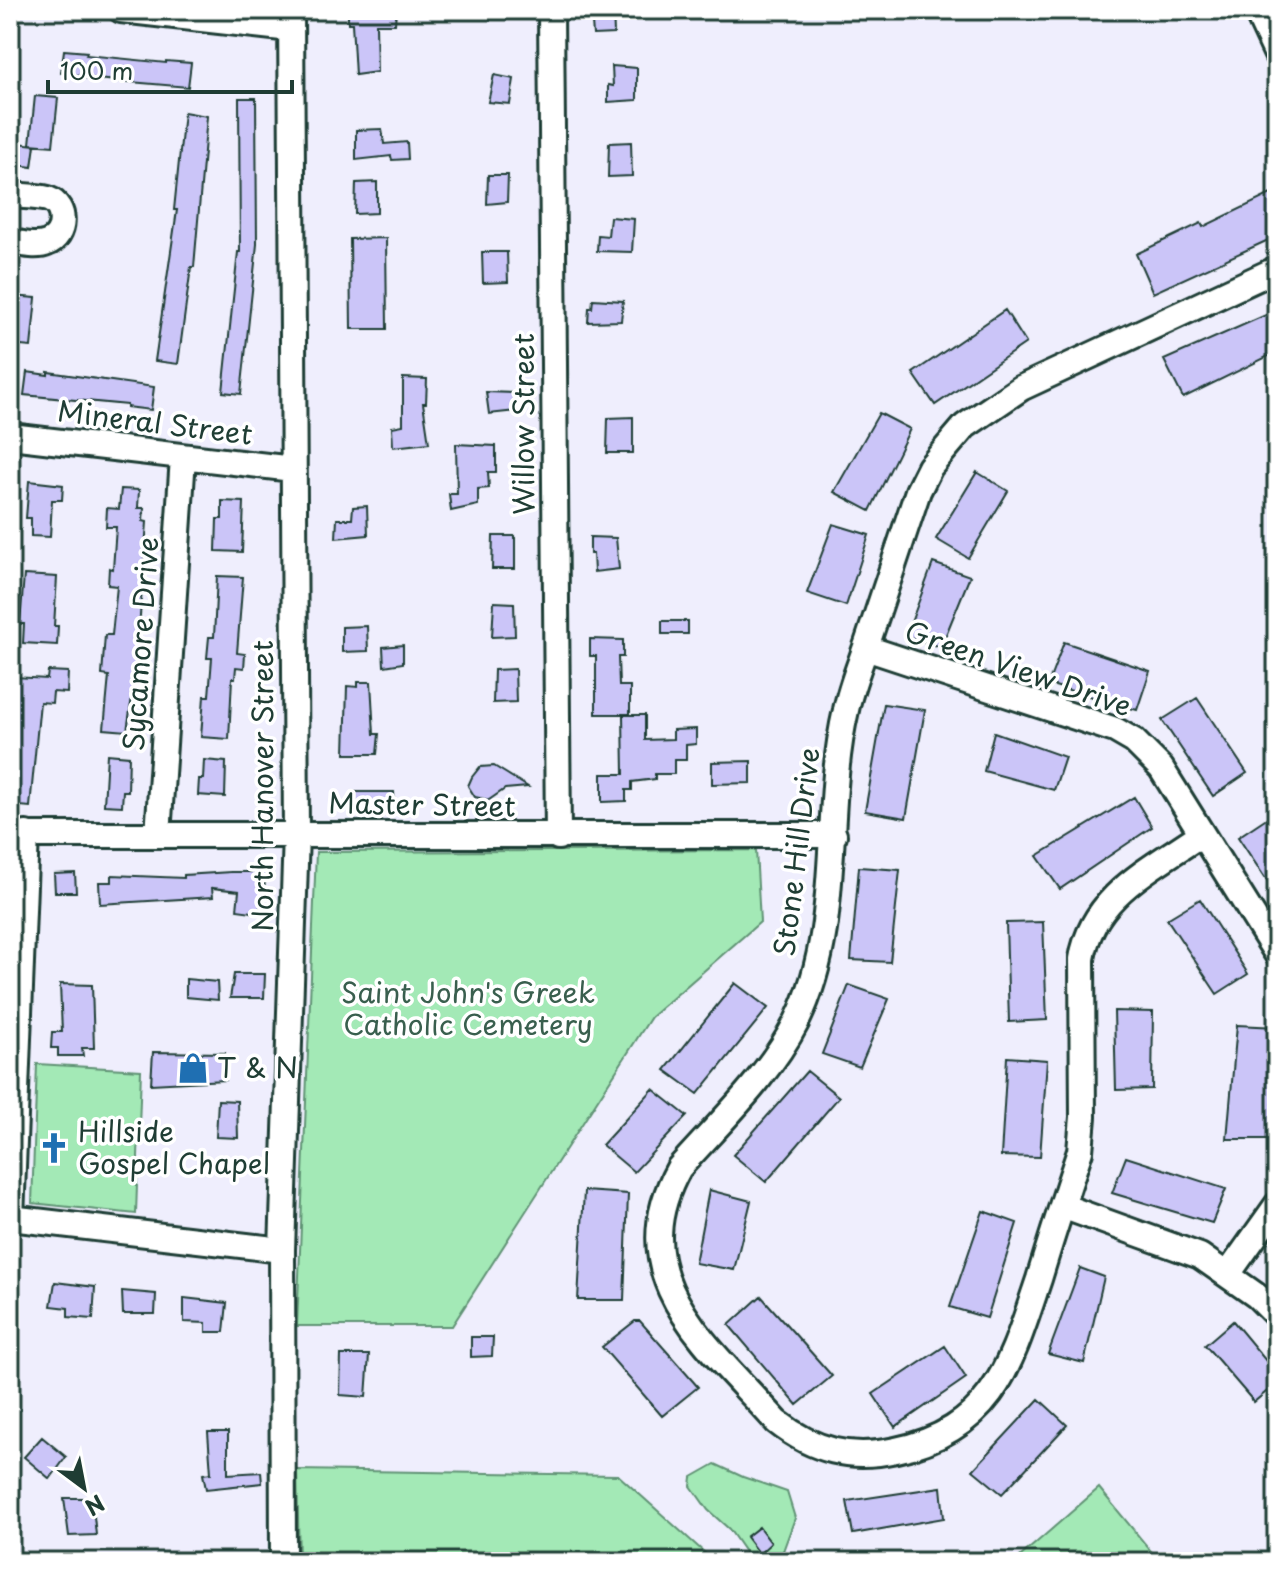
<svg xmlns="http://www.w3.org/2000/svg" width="1287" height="1572" font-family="'Playpen Sans',sans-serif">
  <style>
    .green { fill: #a3e9b6; stroke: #619375; stroke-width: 2 }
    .building { fill: #cbc5f8; stroke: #1f3d34; stroke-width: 2 }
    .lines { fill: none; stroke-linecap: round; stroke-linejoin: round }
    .minor-casing { stroke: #1f3d34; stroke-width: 30 }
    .minor { stroke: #fff; stroke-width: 24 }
    .labels { text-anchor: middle; stroke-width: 7; stroke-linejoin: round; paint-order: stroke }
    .street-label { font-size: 28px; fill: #1f3d34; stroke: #fff }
    .park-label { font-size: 28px; fill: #395f4e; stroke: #fff }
    .poi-label { font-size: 28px; fill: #1f3d34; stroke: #fff; text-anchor: start }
  </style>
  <rect width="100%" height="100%" fill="#efeefd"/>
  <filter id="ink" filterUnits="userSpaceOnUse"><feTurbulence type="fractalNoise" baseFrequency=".0125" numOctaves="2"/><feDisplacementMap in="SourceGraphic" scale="16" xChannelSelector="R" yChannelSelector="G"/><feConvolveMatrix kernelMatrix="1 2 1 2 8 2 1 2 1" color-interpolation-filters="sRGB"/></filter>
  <g filter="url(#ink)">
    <path class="green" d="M756 850 760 922 651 1017 452 1326H297L316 852Z
      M37 1064 141 1070 136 1214 32 1203Z
      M715 1464 743 1477 787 1492 795 1518 779 1562H752L729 1529 708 1510 691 1486 692 1477Z
      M297 1470 618 1475 715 1562H299Z
      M1099 1488 1160 1562H1014Z"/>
    <path class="building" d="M348 10H396L395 24H376L377 72 355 75 352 23H348Z
      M591 10H613L614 34 593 35Z
      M64 50 87 52 86 55 166 63V61L191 63 188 87 84 78V76L61 73Z
      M612 66 637 68V100L608 102V85L613 86Z
      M494 75 514 79 510 104 488 102Z
      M35 96 58 98 53 146 30 144Z
      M239 98H256L257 244 241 394 223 392 238 252H240Z
      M184 112 207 116 194 267H191L178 364 155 361 177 210H174Z
      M382 129 384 144 407 142 408 159 392 160 391 156 356 160V130Z
      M10 142 35 145 32 167 10 164Z
      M631 142 632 176 608 177 609 143Z
      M488 175H508L507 202 487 204Z
      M377 182V213L355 214 356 183Z
      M1277 191V236L1153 293 1136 254 1201 223 1203 227Z
      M610 217 634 219 632 252 597 251 598 235 608 236Z
      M386 238 387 329H351L350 239Z
      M482 252H507L508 282 483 283Z
      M12 296 36 298 31 347 10 345Z
      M593 299 623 301 621 321 588 322 589 308H592Z
      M1005 310 1026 343 935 405 913 373Z
      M1277 310V352L1183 398 1164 360Z
      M27 372 48 375V372L154 387 151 410 127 407V405L24 395Z
      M403 378 427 379 426 403H423L429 443 393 447 392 427 403 425Z
      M486 392 515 393 516 411 489 414Z
      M879 413 910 429 870 511 834 492Z
      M633 417V453H607L608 418Z
      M456 444 496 446V472H488L489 488 478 489V505L451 511 449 494H457Z
      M977 472 1008 491 968 558 936 539Z
      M29 481 63 485 62 500H52L50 537 31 536V518H26Z
      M121 489 139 490 138 508H144L143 521 147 522 136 669 127 731 104 729 109 676 102 675 105 635H112L117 586 108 585 109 568 113 569 116 527H106L107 508 119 509Z
      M222 501 244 502 242 552 216 551 217 519H222Z
      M367 506 368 535 336 538 337 519H352L353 507Z
      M833 524 869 535 846 606 807 593Z
      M493 536H515V569H492Z
      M590 537 616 538 619 569 594 572 593 554H590Z
      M933 563 970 576 941 647 906 636Z
      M24 575 57 577 54 626H58L57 645 23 643 24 624H20Z
      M217 576 243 577 237 653 245 654 244 668 236 667 235 678H232L229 739 201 737 204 696H209L212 658H207L209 637H214Z
      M494 602 514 603 515 636 492 637Z
      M662 621H688V634H662Z
      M367 626 368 651 342 652V627Z
      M590 639 623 640V657H618L619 686H630V714H596V656H590Z
      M1064 642 1150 671 1137 710 1048 684Z
      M403 645V663L384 666 383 647Z
      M515 669 516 702 493 703 494 670Z
      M48 671 68 672 67 693 53 692 52 703 40 702 30 807 10 805V749L15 677 47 679Z
      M358 682H371L374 734H379L377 754H345L347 686 358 687Z
      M1197 698 1247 773 1213 796 1162 720Z
      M884 704 925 710 906 818 865 811Z
      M623 715H645V740L673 739V730L696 729V744L686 745V760H674V774H655V779L632 782V790H626V801L602 802V774H624Z
      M994 732 1065 757 1054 790 984 771Z
      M107 754 129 756 128 791H123L122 806 104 805Z
      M204 760 226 762 225 797 198 795 199 779H203Z
      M751 761V783L712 784V762Z
      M494 766 528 787 505 789 489 800 475 797 468 786 472 777 480 767Z
      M354 792H394L395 813 355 815Z
      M1134 797 1152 827 1060 889 1037 856Z
      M1277 811V896L1238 837Z
      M859 867 900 870 890 962 851 960Z
      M231 872H267L259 913 237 910 239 891 212 888 213 897 100 904 99 882H112V875L184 878V875Z
      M75 873 76 892H55L54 874Z
      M1200 899 1248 974 1217 994 1167 919Z
      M1043 922 1047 1020 1009 1022 1006 923Z
      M234 974H265L264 998H230Z
      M186 979 217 982 218 1000 186 997Z
      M735 983 768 1008 698 1094 665 1070Z
      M60 984 92 985 94 1048H82L83 1056H58V1048H51L52 1032H62Z
      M849 985 889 999 860 1067 822 1054Z
      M1114 1011 1153 1012 1152 1089 1116 1090Z
      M1237 1025 1277 1027 1271 1139H1227Z
      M153 1052 225 1053V1080L151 1084Z
      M1007 1057 1047 1060 1040 1157 1001 1156Z
      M807 1071 839 1097 766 1182 733 1155Z
      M653 1089 687 1116 634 1172 602 1145Z
      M218 1100 237 1101 238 1138 216 1137Z
      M1126 1157 1226 1189 1212 1223 1112 1193Z
      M709 1190 751 1201 734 1270 695 1263Z
      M584 1191 628 1194 624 1300H578Z
      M983 1211 1017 1223 987 1318 950 1307Z
      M1080 1268 1104 1277 1084 1363 1048 1354Z
      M55 1282 95 1287 93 1319 68 1317V1308L51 1306Z
      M122 1291 156 1294 155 1314H123Z
      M761 1296 832 1376 797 1405 729 1325Z
      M184 1298 227 1303 224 1332H206V1323L184 1322Z
      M635 1321H640L698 1387 662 1416 602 1347Z
      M1233 1321 1277 1374V1383L1254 1402 1205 1345Z
      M471 1337H493L492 1356 471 1357Z
      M945 1346 966 1378 895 1427 873 1394Z
      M341 1355H369L366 1397 340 1395Z
      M1039 1399 1067 1425 1002 1494 973 1470Z
      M208 1432H228V1474L261 1472 262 1483 206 1489 203 1474 211 1473Z
      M42 1437 66 1457 50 1479 24 1457Z
      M941 1487 944 1518 853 1534 847 1501Z
      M64 1498H92L96 1535 69 1536Z
      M759 1527 771 1543 759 1554 746 1537Z"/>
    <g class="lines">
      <defs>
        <path id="minor" d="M121 10 291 29
          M551 10 558 837
          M1256 10 1277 55
          M10 195C21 196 37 196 48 199 67 206 66 236 47 243 36 248 21 243 10 242
          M10 436 293 469
          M866 648 1115 730 1134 741 1161 768 1277 954
          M1201 834C1153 868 1092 895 1082 959L1083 1117 1080 1151C1066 1193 1052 1236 1039 1279 1011 1362 995 1429 896 1450 851 1460 814 1451 777 1422 710 1346 618 1278 679 1168 720 1122 769 1076 797 1021 844 925 822 812 846 710 851 685 862 660 870 635 886 587 902 539 918 491L930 467 965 426 1021 388 1277 269
          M10 835H834
          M158 835 183 457
          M1062 1206 1200 1256 1257 1296 1277 1316
          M10 1218 282 1250
          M11 1218 26 834
          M1228 1274 1277 1205
          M283 1562 282 1250 296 834 291 10"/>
      </defs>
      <use href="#minor" class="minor-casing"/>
      <use href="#minor" class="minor"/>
    </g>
  </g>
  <defs>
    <symbol id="shop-bare" viewBox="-9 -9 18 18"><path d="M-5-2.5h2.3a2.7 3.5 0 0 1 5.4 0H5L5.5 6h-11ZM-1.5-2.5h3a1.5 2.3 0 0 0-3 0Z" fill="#1f6fb2" stroke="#fff" stroke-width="2.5" paint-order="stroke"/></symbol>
    <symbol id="church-bare" viewBox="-9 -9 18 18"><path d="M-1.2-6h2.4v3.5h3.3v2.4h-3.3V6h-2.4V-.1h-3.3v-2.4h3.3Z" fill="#1f6fb2" stroke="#fff" stroke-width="2.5" paint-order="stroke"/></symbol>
  </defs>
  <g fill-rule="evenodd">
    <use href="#shop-bare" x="171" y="1046" width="44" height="44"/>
    <use href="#church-bare" x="32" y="1126" width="44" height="44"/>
  </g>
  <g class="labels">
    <g class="street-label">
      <text transform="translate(155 423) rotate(7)" y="10">Mineral Street</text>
      <text transform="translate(524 424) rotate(-90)" y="10">Willow Street</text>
      <text transform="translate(141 644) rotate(-86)" y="10">Sycamore Drive</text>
      <text transform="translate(1018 669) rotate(19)" y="10">Green View Drive</text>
      <text transform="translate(263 786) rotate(-90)" y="10">North Hanover Street</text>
      <text transform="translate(422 805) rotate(1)" y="10">Master Street</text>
      <text transform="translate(797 852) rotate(-83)" y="10">Stone Hill Drive</text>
    </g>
    <g class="park-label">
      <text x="468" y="1003">Saint John's Greek<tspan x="468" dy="32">Catholic Cemetery</tspan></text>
    </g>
    <g class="poi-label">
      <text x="217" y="1078">T &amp; N</text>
      <text x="78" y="1142">Hillside<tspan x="78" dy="32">Gospel Chapel</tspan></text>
    </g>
  </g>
  <rect width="1287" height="1572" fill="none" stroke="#fff" stroke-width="40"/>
  <rect x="20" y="20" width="1247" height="1532" fill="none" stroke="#1f3d34" stroke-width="3" filter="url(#ink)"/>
  <g transform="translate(84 1488) rotate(148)" stroke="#ffffff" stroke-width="6" paint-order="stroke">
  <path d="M0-6L14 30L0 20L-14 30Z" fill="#1f3d34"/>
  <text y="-12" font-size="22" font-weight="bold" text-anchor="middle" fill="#1f3d34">N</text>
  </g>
  <path d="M48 80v12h244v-12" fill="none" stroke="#1f3d34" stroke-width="4"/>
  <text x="60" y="80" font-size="24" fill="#1f3d34" stroke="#ffffff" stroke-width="6" paint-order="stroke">100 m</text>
</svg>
